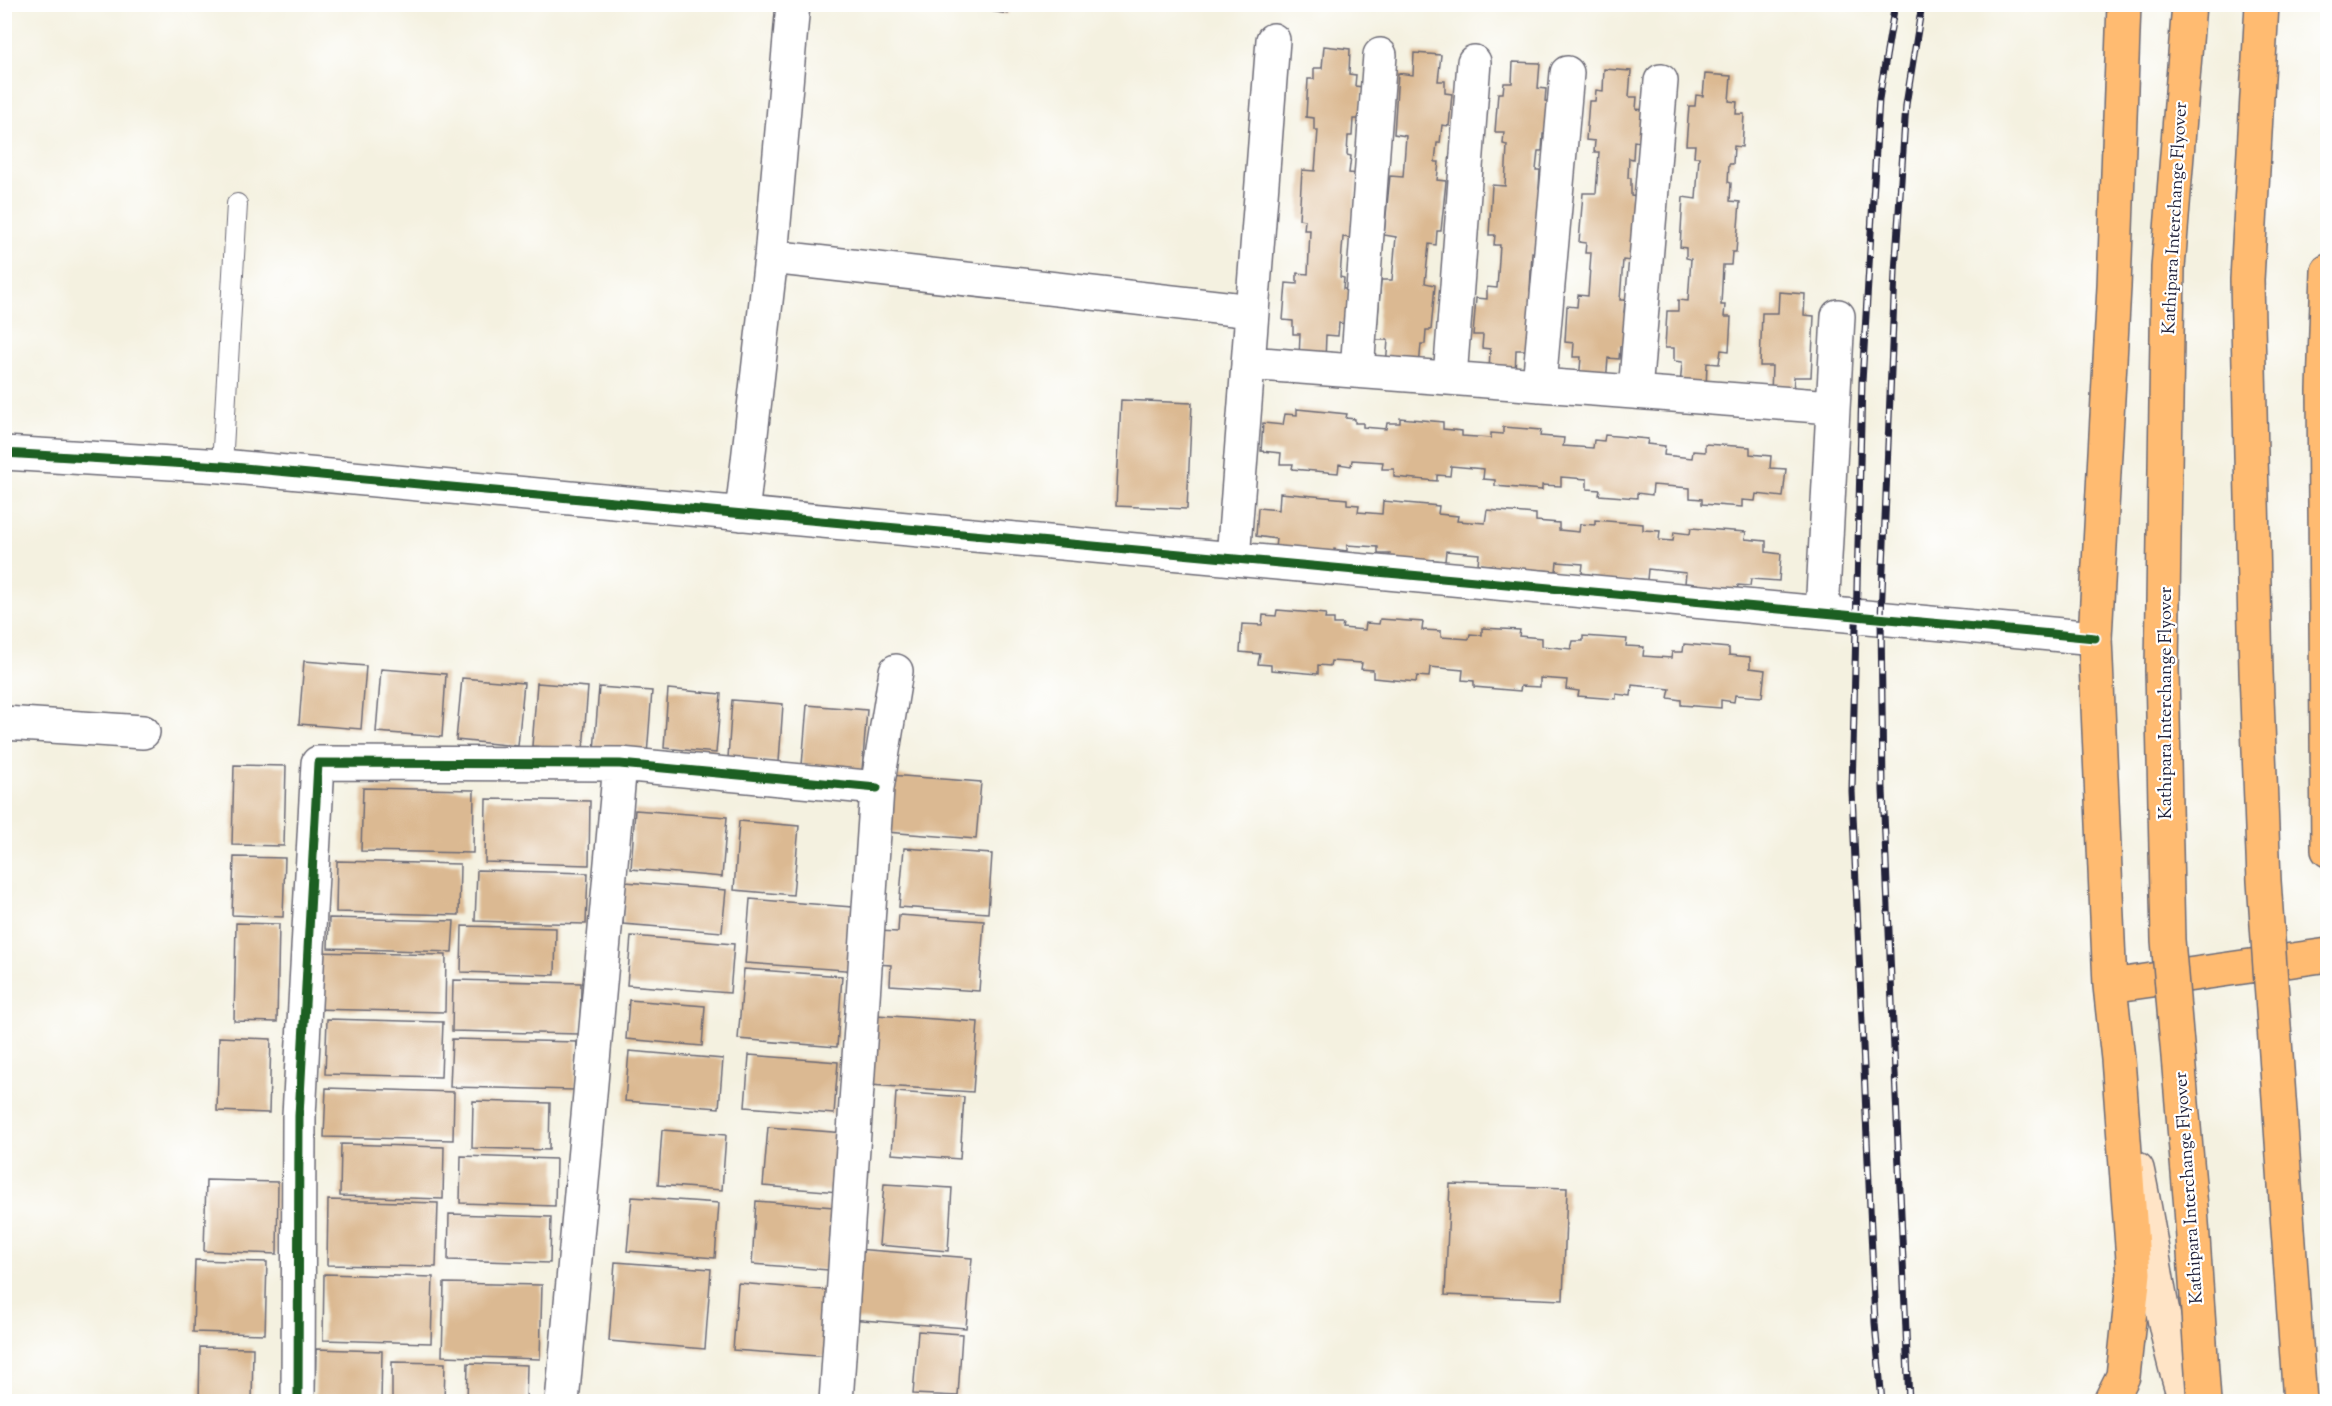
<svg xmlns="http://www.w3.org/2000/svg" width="2332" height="1406" font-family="'Sorts Mill Goudy',serif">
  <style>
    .building { fill: #dbb992 }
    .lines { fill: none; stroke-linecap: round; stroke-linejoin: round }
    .lane-casing { stroke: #6c6a75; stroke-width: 22 }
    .street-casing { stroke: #6c6a75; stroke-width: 36 }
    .secondary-casing { stroke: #6c6a75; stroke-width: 36 }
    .primary-casing { stroke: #6c6a75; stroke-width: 36 }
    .lane { stroke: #fff; stroke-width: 20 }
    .street { stroke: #fff; stroke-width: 33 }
    .secondary { stroke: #ffe4c6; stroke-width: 33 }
    .primary { stroke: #ffbb71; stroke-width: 33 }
    .rail-casing { stroke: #22223b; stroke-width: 7 }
    .rail { stroke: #fff; stroke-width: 4.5; stroke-dasharray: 14; stroke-linecap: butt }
    .primary-bridge-casing { stroke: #6c6a75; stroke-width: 36; stroke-linecap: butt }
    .primary-bridge { stroke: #ffbb71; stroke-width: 33 }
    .cycleway-casing { stroke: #fff; stroke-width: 13 }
    .cycleway { stroke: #1b5e20; stroke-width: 9 }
    .labels { text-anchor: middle; stroke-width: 4.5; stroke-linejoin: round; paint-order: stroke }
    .street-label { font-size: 18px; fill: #22223b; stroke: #fff }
  </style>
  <rect width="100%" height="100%" fill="#fff"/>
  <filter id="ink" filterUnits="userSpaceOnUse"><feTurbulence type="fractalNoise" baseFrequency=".0167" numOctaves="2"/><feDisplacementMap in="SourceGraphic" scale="12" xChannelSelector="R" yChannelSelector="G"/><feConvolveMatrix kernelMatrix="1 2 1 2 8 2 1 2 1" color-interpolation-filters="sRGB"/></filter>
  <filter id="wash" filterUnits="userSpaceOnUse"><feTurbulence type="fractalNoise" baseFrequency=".008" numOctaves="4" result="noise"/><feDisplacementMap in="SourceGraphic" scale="24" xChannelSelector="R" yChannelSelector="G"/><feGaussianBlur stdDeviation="1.35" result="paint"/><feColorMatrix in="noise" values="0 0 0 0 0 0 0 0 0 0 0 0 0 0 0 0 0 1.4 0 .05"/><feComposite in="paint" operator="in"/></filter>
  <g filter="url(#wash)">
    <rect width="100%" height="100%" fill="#f4f1e0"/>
    <g id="blocks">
      <path class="building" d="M972 4H1009L1008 14 971 8Z
        M1324 46 1350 49 1349 74 1356 75 1355 86 1363 87 1360 119H1353L1352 136H1348L1347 155 1351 156 1349 173 1358 174 1350 238 1343 237 1340 277 1344 278 1343 289H1349L1347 324 1339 323 1338 336 1326 335 1325 361 1299 359 1300 334H1293V321L1283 320 1286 283 1297 284V273L1308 274 1310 230H1304L1305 220 1299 219 1302 170 1315 171 1318 130H1314V118L1306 117 1308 79H1314V68H1322Z
        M1414 53 1441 55 1438 81H1445V93L1452 94 1449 126 1442 125 1440 143H1437L1435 162H1439L1437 180 1446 181 1441 231H1437L1436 245 1429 244 1425 283 1435 285 1431 330H1426L1425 344H1421L1419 368 1386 366 1388 340H1376L1381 280H1392L1396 237 1384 235 1390 176 1403 177 1406 136 1394 134 1398 73 1413 75Z
        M1513 62 1540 63 1538 88 1546 89 1545 101 1552 102 1550 134H1543L1542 151H1538L1536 170H1540L1539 188 1548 189 1540 253 1532 252 1530 291 1534 292 1528 350H1516L1515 376 1489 374 1490 349 1482 348 1483 335H1473L1476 298 1487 299V287L1497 288 1500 245H1494L1495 235H1489L1492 185 1505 186 1507 145 1503 144 1504 132H1495L1498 93H1503L1504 83H1512Z
        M1604 69 1631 71 1629 97H1637L1636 109 1643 110 1641 142 1634 141 1633 159 1629 158 1628 178H1631V196L1639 197 1631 261 1623 260 1620 300H1625L1624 312H1631L1628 346H1620L1619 359 1608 358 1606 383 1579 382 1581 357H1573L1574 343 1565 342 1567 306 1577 307 1578 295 1588 296 1591 253H1585L1586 243 1579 242 1583 193H1596L1599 152H1594L1595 141 1586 140 1589 101H1595L1596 90 1603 91Z
        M1705 74 1731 76 1729 101 1737 102 1736 114H1744L1742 147 1734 146 1733 164H1729L1728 182 1731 183 1730 201 1740 202 1736 252H1732L1731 265H1723L1721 305H1725L1724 317H1731L1729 351 1721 350 1719 364 1707 363 1706 389 1680 387 1682 362 1674 361V348H1665L1667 311H1678V300L1688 301 1691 259 1686 258V248L1680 247 1683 197 1696 199 1699 157H1694L1695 145H1686L1689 106H1695L1696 95 1703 96Z
        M1779 292 1805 294 1804 315 1814 316 1811 377H1794L1793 395 1771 394 1772 366H1760L1762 313H1778Z
        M1121 400 1192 403 1187 509 1116 506Z
        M1297 409 1347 414 1346 418 1355 419V423H1363V427L1386 429 1387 423H1400V418L1443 422V429L1462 431V436L1491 438V433L1503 434V427L1541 430 1540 436 1564 438 1563 446 1593 448 1594 440 1604 441 1605 435 1648 439 1647 444 1665 446 1664 455 1692 458 1693 451 1705 452V444L1750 447V454L1771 456 1770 468 1786 469 1783 497 1756 494 1755 501 1742 500V507L1702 504V499L1690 498V488L1653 485 1652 495 1637 493V498L1599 495 1600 490 1587 489V479L1561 477V486L1542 485V490L1495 486V480L1483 479 1484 469 1451 466 1450 476 1437 475V481L1394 477V469H1382L1383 462 1352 460 1351 466 1339 464 1338 473 1292 469 1293 464H1280L1281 453 1261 451 1263 423 1283 425 1285 414 1297 415Z
        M1280 493 1347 499V504L1359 505 1358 512 1382 514 1383 501 1439 506 1438 514 1458 516 1457 521 1485 523 1487 510 1536 514V521L1559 523V530L1579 532 1580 524 1595 525V520L1643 524V530L1660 531 1659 540 1673 541 1674 532 1690 534 1691 528 1746 532 1745 539 1766 541V552L1781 554 1779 581 1751 579 1750 586 1738 585 1737 592 1697 589V584L1685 583 1686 573 1648 569 1647 580 1633 578 1632 583 1594 580 1595 575 1582 573 1583 564 1557 562 1556 571 1537 570V575L1491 571V565L1478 564 1479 554 1446 551 1445 561 1433 560 1432 566 1389 563 1390 554H1378V547L1347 545V551L1334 549V558L1275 548 1276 539 1256 536 1258 508 1279 510Z
        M1277 610 1326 614 1325 619H1334V624H1343L1342 628 1365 630 1366 623 1379 624 1380 619 1423 622 1422 630 1441 631V637L1469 639 1470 634 1482 635V628L1520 630 1519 636 1542 638V646L1571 649 1573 641H1583V636L1627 639 1626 646 1644 647 1643 656 1671 658 1672 652H1683L1684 644 1729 648V655L1750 657V668L1765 670 1762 697 1735 695 1734 702 1721 700V708L1681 705V700L1668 698 1670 689 1632 685 1631 696 1616 694V699L1578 696 1579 691 1566 689 1567 680 1540 678V687L1521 686 1520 691 1474 687V681L1462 680 1463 670 1430 667 1429 677 1417 676 1416 682 1373 678V670L1361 669 1362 663 1331 661 1330 666 1318 665V674L1271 670V665L1258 664 1260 654 1240 652 1242 624 1262 625 1263 615 1276 616Z
        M304 661 366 666 361 729 299 724Z
        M381 669 446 674 442 737 376 732Z
        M462 678 524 683 518 746 456 740Z
        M537 683 588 687 583 750 532 746Z
        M599 687 652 691 647 755 594 751Z
        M668 689 721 694 716 753 664 748Z
        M732 700 783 704 779 762 728 758Z
        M807 705 867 710 862 770 802 765Z
        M234 765 286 766 284 846 232 845Z
        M890 775 981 782 976 839 886 832Z
        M363 788 474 790 473 853 361 851Z
        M486 799 590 801 589 865 485 862Z
        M635 810 727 817 722 877 631 869Z
        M739 821 799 826 793 895 734 890Z
        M904 848 992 854 988 913 899 907Z
        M234 857 285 858 283 917 232 915Z
        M337 861 460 864 459 915 336 912Z
        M477 870 588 873 586 924 475 921Z
        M625 882 726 890 722 932 623 924Z
        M750 899 865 908 859 971 745 963Z
        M899 915 984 921 979 991 890 985 891 965 876 964 878 931 898 932Z
        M329 918 454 921 452 952 328 948Z
        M236 923 279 924 277 1022 234 1021Z
        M462 926 556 928 555 975 461 972Z
        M631 936 734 944 730 993 627 985Z
        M313 952 446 955 445 1012 312 1009Z
        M744 969 842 976 837 1047 738 1039Z
        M453 980 581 983 580 1034 452 1031Z
        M629 1000 705 1006 702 1046 626 1039Z
        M876 1015 978 1022 973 1092 870 1085Z
        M327 1019 443 1022 441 1077 325 1074Z
        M219 1037 271 1039 269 1113 217 1111Z
        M452 1039 577 1042 575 1090 450 1087Z
        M629 1051 723 1059 719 1108 625 1101Z
        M749 1055 838 1062 834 1114 745 1107Z
        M326 1088 454 1092 453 1140 324 1137Z
        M896 1092 964 1097 960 1159 892 1154Z
        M473 1101 550 1103 549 1150 472 1148Z
        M768 1127 845 1133 839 1192 763 1186Z
        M662 1130 726 1135 722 1190 658 1185Z
        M341 1144 444 1147 443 1199 340 1196Z
        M461 1156 556 1159 555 1206 460 1203Z
        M206 1180 278 1182 277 1254 204 1251Z
        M884 1184 952 1188 948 1251 879 1245Z
        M1450 1184 1567 1188 1563 1300 1445 1295Z
        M632 1197 719 1203 715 1258 627 1251Z
        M328 1200 438 1203 436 1267 327 1265Z
        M756 1201 847 1208 841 1271 752 1264Z
        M449 1214 551 1217 550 1263 448 1260Z
        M855 1249 972 1258 966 1328 849 1319Z
        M195 1260 267 1262 265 1334 193 1332Z
        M615 1262 711 1269 705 1349 609 1341Z
        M324 1274 433 1277 431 1343 323 1340Z
        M444 1283 542 1285 540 1359 442 1356Z
        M738 1283 836 1291 831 1357 733 1350Z
        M918 1331 962 1334 958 1396 913 1394Z
        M200 1347 253 1348 252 1402H199Z
        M316 1349 382 1351 381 1402H315Z
        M392 1362 445 1363 444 1402H392Z
        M468 1363 527 1365 526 1402H467Z"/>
    </g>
  </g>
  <g filter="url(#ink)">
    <use href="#blocks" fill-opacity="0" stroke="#6c6a75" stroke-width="1.5"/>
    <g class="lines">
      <defs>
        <path id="lane" d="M222 466 237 204"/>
        <path id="street" d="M771 257 1252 311
          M1248 363 1832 407
          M1357 371 1380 55
          M1450 378 1474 62
          M1539 385 1567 73
          M1635 392 1661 81
          M4 453 222 466 2095 638
          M742 514 771 257 793 4
          M1233 559 1273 40
          M1822 613 1838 316
          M4 723 143 732
          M298 1402 299 1116 318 763 620 764 877 788
          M562 1402 620 764
          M836 1402 877 788 896 671"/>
        <path id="secondary" d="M2137 1169C2154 1246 2160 1327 2186 1402"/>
        <path id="primary" d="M2328 271 2324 390 2328 850
          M2110 986 2328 955
          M2110 1402 2123 1376 2134 1273 2118 1059 2110 986 2095 638 2114 287 2124 4"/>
      </defs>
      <use href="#lane" class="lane-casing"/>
      <use href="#street" class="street-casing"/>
      <use href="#secondary" class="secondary-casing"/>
      <use href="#primary" class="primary-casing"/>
      <use href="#lane" class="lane"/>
      <use href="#street" class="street"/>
      <use href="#secondary" class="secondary"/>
      <use href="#primary" class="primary"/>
      <defs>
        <path id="rail" d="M1882 1402 1875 1323 1852 791 1862 382 1879 99 1895 4
          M1909 1402 1883 790 1881 617 1895 272 1906 105 1922 4"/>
      </defs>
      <use href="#rail" class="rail-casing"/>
      <use href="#rail" class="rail"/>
      <defs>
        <path id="primary-bridge" d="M2189 4 2168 268 2162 670 2168 940 2191 1208 2204 1402
          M2262 4 2247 280 2256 672 2264 881 2300 1402"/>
      </defs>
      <use href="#primary-bridge" class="primary-bridge-casing"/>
      <use href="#primary-bridge" class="primary-bridge"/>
      <defs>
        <path id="cycleway" d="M4 453 222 466 2095 638
          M298 1402 299 1116 318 763 620 764 877 788"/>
      </defs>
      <use href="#cycleway" class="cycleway-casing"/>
      <use href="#cycleway" class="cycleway"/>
    </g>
  </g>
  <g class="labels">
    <g class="street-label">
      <text transform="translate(2174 218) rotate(-87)" y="6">Kathipara Interchange Flyover</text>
      <text transform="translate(2165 703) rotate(-90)" y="6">Kathipara Interchange Flyover</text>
      <text transform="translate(2188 1188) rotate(-94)" y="6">Kathipara Interchange Flyover</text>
    </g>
  </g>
  <rect width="2332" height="1406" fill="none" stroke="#fff" stroke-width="24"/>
</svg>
